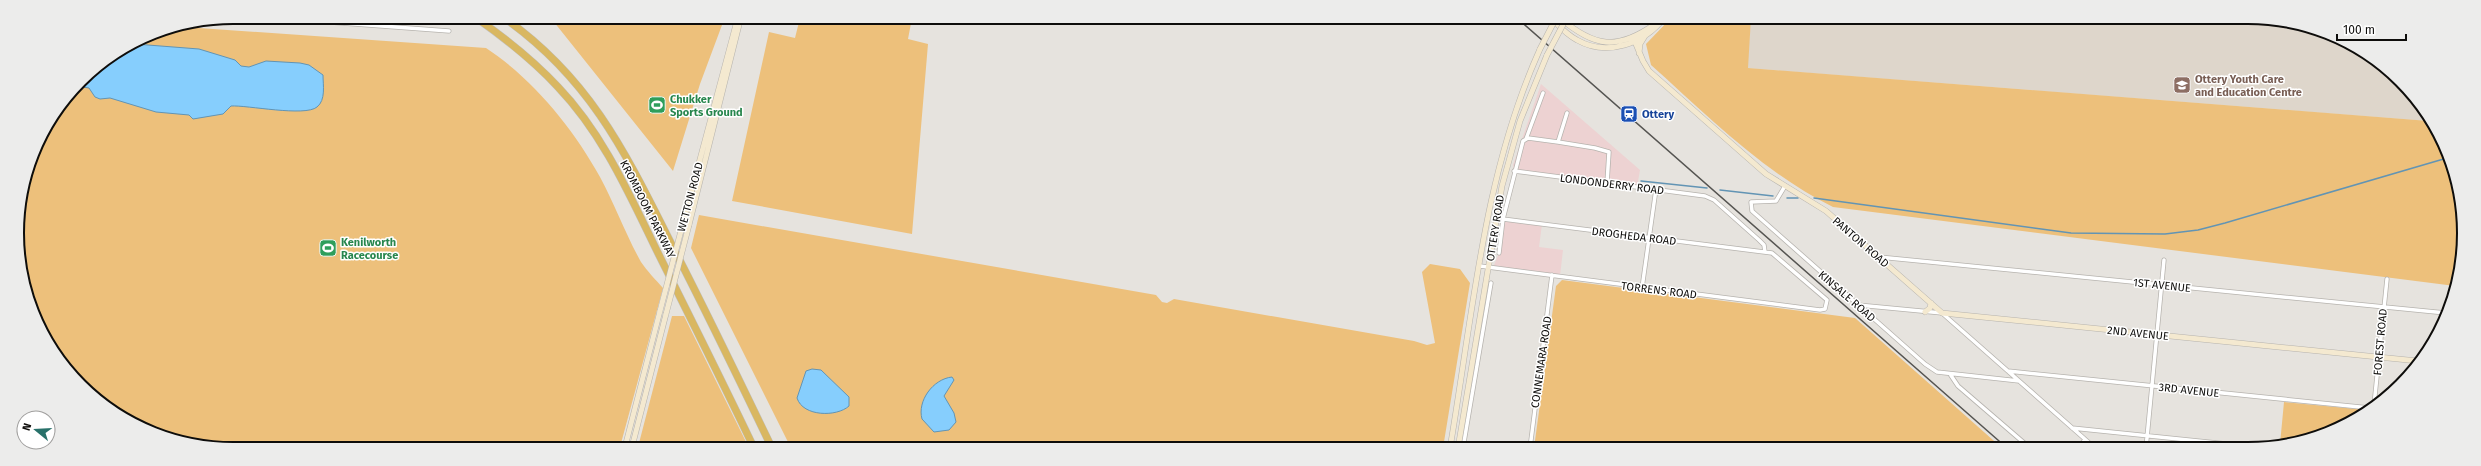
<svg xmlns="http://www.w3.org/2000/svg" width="2481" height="466" font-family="'Fira Sans',sans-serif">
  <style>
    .commercial { fill: #edd2d2 }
    .built { fill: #ded6cb }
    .green { fill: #edc07b }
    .water { fill: #86cefd; stroke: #6294b4 }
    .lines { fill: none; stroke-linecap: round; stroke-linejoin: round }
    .stream { stroke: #6294b4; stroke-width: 1.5 }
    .street-casing { stroke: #b6b3ae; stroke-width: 5 }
    .secondary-casing { stroke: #b6b3ae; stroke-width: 6 }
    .highway-casing { stroke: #c0c0c0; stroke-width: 8 }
    .street { stroke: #fff; stroke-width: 3.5 }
    .secondary { stroke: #f4e9d0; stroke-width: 5 }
    .highway { stroke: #d9b761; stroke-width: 7 }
    .rail { stroke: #555451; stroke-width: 1.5 }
    .secondary-bridge-casing { stroke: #b6b3ae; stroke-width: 6; stroke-linecap: butt }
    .secondary-bridge { stroke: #f4e9d0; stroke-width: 5 }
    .labels { text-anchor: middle; stroke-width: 3; stroke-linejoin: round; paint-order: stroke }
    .education-label { font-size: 11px; font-weight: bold; fill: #785e54; stroke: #fff; text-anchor: start }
    .leisure-label { font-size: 11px; font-weight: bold; fill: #27864d; stroke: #fff; text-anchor: start }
    .transit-label { font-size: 11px; font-weight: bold; fill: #164399; stroke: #fff; text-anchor: start }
    .street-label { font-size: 11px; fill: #0e0d0b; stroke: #fff }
    .rim { fill: none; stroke: #0e0d0b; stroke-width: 2 }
  </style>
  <rect width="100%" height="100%" fill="#e6e3de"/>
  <path class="commercial" d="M1541 84 1640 170 1637 187 1514 171 1513 165Z
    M1503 219 1542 224 1539 247 1563 250 1560 276 1493 268 1499 253Z"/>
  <path class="built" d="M1751 18 2276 19 2356 46 2419 101 2429 121 1747 68Z"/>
  <path class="green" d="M550 17H725L700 84 673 171Z
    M800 18H912L908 39 928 44 912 234 732 201 769 32 795 38Z
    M1671 18H1751L1748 68 2429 121 2457 177 2462 261 2455 286 1833 207C1764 173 1708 116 1651 65L1646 44Z
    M184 27 486 48C533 79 573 128 600 177 615 205 626 235 641 262 647 271 656 280 663 288L620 447H205L125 420 70 375 29 303 17 219 34 150 80 80 151 33Z
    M699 215 1156 295 1162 302 1167 303 1174 299 1414 341 1427 345 1435 343 1422 272 1430 264 1460 269 1470 283 1443 448H791L691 248Z
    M1562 280 1855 318 2002 448H1534L1556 286Z
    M672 316H684L749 448 638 447Z
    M2284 402 2367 410 2343 427 2280 444Z"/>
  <path class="water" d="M135 44 199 49 235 60 241 66 249 67 266 61 300 63 309 65 323 75C323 85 326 100 317 107 305 117 247 105 231 106L223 114 193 119 189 115 156 112 110 98 100 99 95 97 89 88 76 86 80 80Z
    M812 369 821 370 849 397V406C837 417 803 417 797 398L806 371Z
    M952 377 954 380 944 396 954 413 956 422 949 430 934 432 922 419C917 401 933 379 952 377Z"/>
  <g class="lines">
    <path class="stream" d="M1641 181 1707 188
      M1720 190 1773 196
      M1787 198H1798
      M1814 198 2071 233 2165 234 2198 230 2225 223 2447 158"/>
    <defs>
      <path id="street" d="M260 17 449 31
        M383 25 384 17
        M1526 139 1543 93
        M1558 142 1595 148 1609 152 1607 183
        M1514 171 1705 196 1714 200 1759 240 1764 245 1765 252
        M1785 186 1776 201 1751 202 1752 211 1925 364 1937 372 2019 381
        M1499 253 1503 219 1523 141 1528 138 1558 142 1567 113
        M1879 257 2446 313
        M1480 266 1820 310 1825 309 1827 300 1772 253 1503 219
        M1642 288 1656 189
        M1858 305 1942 313 2095 448
        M2008 371 2370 408
        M1950 374 1958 386 2030 448
        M2374 405 2387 279
        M2072 428 2266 448
        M1463 448 1491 283
        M1530 448 1552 275
        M2077 448 2085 440
        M2146 448 2164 260"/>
      <path id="secondary" d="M1551 18C1559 26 1567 35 1577 40 1607 57 1644 44 1664 18
        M1560 18C1594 47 1617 51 1655 24
        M1633 37 1643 61 1649 71 1766 174 1826 211 1942 313 2418 361
        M1639 53 1640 44 1645 36
        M683 223 738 17
        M689 225 741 17
        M1925 312 1930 308 1931 303
        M625 447 660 311
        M632 447 666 314
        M1450 448C1473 314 1483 175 1540 49
        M1458 448 1502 186 1520 121 1547 55"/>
      <path id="highway" d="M475 17C505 38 533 60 558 87 604 135 630 196 659 255 691 319 723 383 754 448
        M503 17C593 80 628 158 676 253 709 317 740 382 772 448"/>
    </defs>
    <use href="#street" class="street-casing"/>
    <use href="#secondary" class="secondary-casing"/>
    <use href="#highway" class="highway-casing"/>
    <use href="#street" class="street"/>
    <use href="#secondary" class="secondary"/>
    <use href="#highway" class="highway"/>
    <path class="rail" d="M1517 18 2007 448"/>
    <defs>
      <path id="secondary-bridge" d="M1540 49 1556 18
        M1547 55 1566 19
        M660 311 683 223
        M666 314 689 225"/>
    </defs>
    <use href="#secondary-bridge" class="secondary-bridge-casing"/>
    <use href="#secondary-bridge" class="secondary-bridge"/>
  </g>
  <defs>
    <symbol id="school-square" viewBox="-11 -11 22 22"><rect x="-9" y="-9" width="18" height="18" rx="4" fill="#8d6e63" stroke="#fff"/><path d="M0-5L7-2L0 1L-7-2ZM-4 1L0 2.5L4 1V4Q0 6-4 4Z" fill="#fff"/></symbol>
    <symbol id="stadium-square" viewBox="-11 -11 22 22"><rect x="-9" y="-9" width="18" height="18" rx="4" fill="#2e9e5b" stroke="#fff"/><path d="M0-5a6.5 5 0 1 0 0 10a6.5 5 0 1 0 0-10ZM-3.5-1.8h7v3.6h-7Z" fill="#fff"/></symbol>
    <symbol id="station-square" viewBox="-11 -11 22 22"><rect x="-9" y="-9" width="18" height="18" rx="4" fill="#1a4fb4" stroke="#fff"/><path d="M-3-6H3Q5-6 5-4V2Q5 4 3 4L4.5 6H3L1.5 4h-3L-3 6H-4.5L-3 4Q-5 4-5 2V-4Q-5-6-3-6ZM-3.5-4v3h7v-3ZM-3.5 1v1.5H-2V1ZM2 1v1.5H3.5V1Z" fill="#fff"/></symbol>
  </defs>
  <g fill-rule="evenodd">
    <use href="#school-square" x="2172" y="75" width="20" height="20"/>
    <use href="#stadium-square" x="647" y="95" width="20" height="20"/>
    <use href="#station-square" x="1619" y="104" width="20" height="20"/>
    <use href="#stadium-square" x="318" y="238" width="20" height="20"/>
  </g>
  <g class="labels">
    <g class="education-label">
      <text x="2195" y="83">Ottery Youth Care<tspan x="2195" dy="13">and Education Centre</tspan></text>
    </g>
    <g class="leisure-label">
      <text x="670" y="103">Chukker<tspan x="670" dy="13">Sports Ground</tspan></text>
      <text x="341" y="246">Kenilworth<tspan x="341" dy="13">Racecourse</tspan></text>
    </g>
    <g class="transit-label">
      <text x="1642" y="118">Ottery</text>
    </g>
    <g class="street-label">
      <text transform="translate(1612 184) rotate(7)" y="4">LONDONDERRY ROAD</text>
      <text transform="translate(690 197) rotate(-75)" y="4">WETTON ROAD</text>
      <text transform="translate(648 209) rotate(63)" y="4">KROMBOOM PARKWAY</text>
      <text transform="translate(1495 228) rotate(-81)" y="4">OTTERY ROAD</text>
      <text transform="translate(1634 236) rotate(7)" y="4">DROGHEDA ROAD</text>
      <text transform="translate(1861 242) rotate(41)" y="4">PANTON ROAD</text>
      <text transform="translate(2162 285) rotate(6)" y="4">1ST AVENUE</text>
      <text transform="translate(1659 290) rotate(7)" y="4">TORRENS ROAD</text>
      <text transform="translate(1847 296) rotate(41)" y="4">KINSALE ROAD</text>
      <text transform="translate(2138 333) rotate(6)" y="4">2ND AVENUE</text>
      <text transform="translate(2380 342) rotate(-85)" y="4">FOREST ROAD</text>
      <text transform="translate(1541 362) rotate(-82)" y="4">CONNEMARA ROAD</text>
      <text transform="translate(2189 390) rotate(6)" y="4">3RD AVENUE</text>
    </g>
  </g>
  <path d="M0 0H2481V466H0ZM233 24H2248A209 209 0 0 1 2457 233V233A209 209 0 0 1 2248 442H233A209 209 0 0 1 24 233V233A209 209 0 0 1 233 24Z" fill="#ececeb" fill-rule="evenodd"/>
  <path class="rim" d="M233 24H2248A209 209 0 0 1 2457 233V233A209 209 0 0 1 2248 442H233A209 209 0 0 1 24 233V233A209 209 0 0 1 233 24Z"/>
  <g transform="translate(36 430) rotate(288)"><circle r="19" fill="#ffffff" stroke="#9f9e9d"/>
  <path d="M0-3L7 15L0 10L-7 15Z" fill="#28716a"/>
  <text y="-6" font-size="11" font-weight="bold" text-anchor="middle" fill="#0e0d0b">N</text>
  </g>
  <path d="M2337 34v6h69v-6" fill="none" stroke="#0e0d0b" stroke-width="2"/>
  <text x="2343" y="34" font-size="12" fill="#0e0d0b" stroke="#ffffff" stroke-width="3" paint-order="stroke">100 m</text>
</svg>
